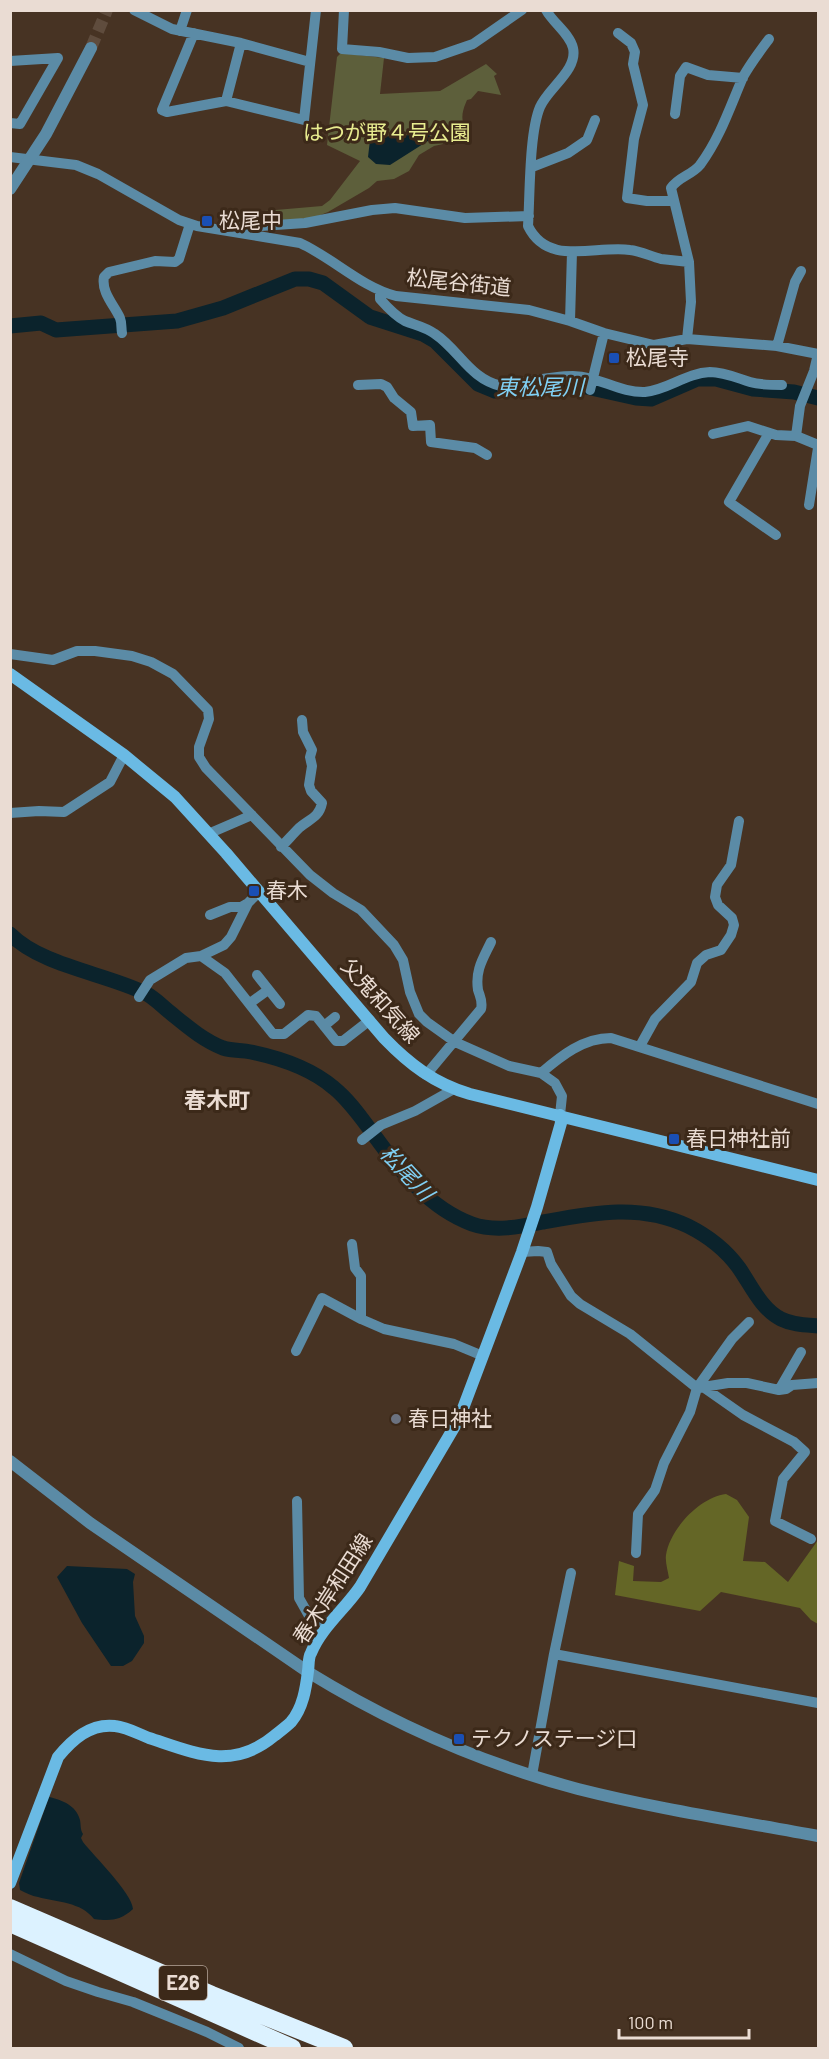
<svg xmlns="http://www.w3.org/2000/svg" width="829" height="2059" font-family="Barlow,'Noto Sans JP',sans-serif">
  <style>
    .green { fill: #5d5f3b }
    .forest { fill: #646626 }
    .water { fill: #0b232c }
    .lines { fill: none; stroke-linecap: round; stroke-linejoin: round }
    .river { stroke: #0b232c; stroke-width: 15 }
    .tertiary-tunnel { stroke: #5f4c3d; stroke-width: 12; stroke-dasharray: 12 6; stroke-linecap: butt }
    .minor { stroke: #5b8ba6; stroke-width: 10 }
    .tertiary { stroke: #5b8ba6; stroke-width: 12 }
    .secondary { stroke: #6abae4; stroke-width: 12 }
    .motorway { stroke: #dcf2ff; stroke-width: 18 }
    .transit-dot { fill: #1a4fb4; stroke: #3c2919; stroke-width: 2 }
    .worship-dot { fill: #6b7280; stroke: #3c2919; stroke-width: 2 }
    .labels { text-anchor: middle; stroke-width: 6; stroke-linejoin: round; paint-order: stroke }
    .shield { fill: #3c2919; stroke: #b6a69b; stroke-width: 1.5 }
    .shield-label { font-size: 20px; font-weight: bold; fill: #eadcd3 }
    .park-label { font-size: 21px; fill: #e8ec8f; stroke: #3c2919 }
    .poi-label { font-size: 21px; fill: #eadcd3; stroke: #3c2919; text-anchor: start }
    .street-label { font-size: 21px; fill: #eadcd3; stroke: #3c2919 }
    .water-label { font-size: 22px; font-style: italic; fill: #80d0f4; stroke: #3c2919 }
    .neighbourhood-label { font-size: 22px; font-weight: bold; fill: #eadcd3; stroke: #3c2919 }
  </style>
  <rect width="100%" height="100%" fill="#473323"/>
  <path class="green" d="M341 53 384 58 380 94 440 91 486 64 497 74 494 76 501 95 478 91 471 99 467 100C463 109 460 118 465 127L449 124 443 144 434 146 419 155 409 171 394 179 377 181 369 188 328 212 313 218 267 222 264 211 322 206 330 200 360 161 327 145 337 57Z"/>
  <path class="forest" d="M726 1494 737 1500 749 1517 743 1561 765 1562 788 1582 818 1540V1624L811 1620 800 1608 721 1592 700 1611 615 1595 619 1561 634 1566 633 1581 661 1582 669 1578C668 1571 665 1562 666 1555 670 1529 700 1497 726 1494Z"/>
  <path class="water" d="M429 134 431 139 390 165 376 164 368 157 370 140 373 137Z
    M67 1566 127 1569 135 1574 133 1582 135 1616 144 1636V1643L132 1661 123 1666H111L82 1623 57 1577Z
    M49 1797C62 1800 76 1805 80 1820 81 1825 80 1829 83 1834L81 1838 83 1842C94 1856 132 1893 133 1909 120 1921 110 1921 94 1919 81 1902 57 1902 38 1897 32 1896 26 1893 20 1890L19 1883Z"/>
  <g class="lines">
    <path class="river" d="M10 326 41 323 56 330 177 321 223 308 295 279H309L323 283 370 317 423 334 435 341 478 384 495 391 573 384 636 398 651 399 697 379H716L753 389 794 392 818 398
      M10 934C42 966 104 973 145 993 155 998 163 1007 172 1014 188 1027 203 1040 223 1048 233 1051 241 1050 251 1052 280 1058 312 1069 334 1088 350 1101 362 1119 374 1135 400 1171 429 1208 472 1224 495 1232 519 1227 543 1222 592 1213 640 1203 688 1226 708 1236 726 1250 739 1268 751 1285 761 1309 781 1319 793 1325 806 1325 818 1326"/>
    <path class="tertiary-tunnel" d="M91 48 107 10"/>
    <path class="minor" d="M134 10 172 29 241 43 310 62
      M344 10 342 49 379 52 408 58 435 57 473 44 522 10
      M546 10C553 23 570 34 573 48 578 70 548 88 540 107 529 133 530 196 528 226 548 267 595 245 630 250 640 251 650 256 661 259 670 260 679 261 689 262L691 302 687 339
      M180 31 187 10
      M194 33 162 110 167 112 226 101 304 120 316 10
      M618 33 631 43 635 52 633 64 643 105 634 139 627 198 647 201H674
      M10 61 58 58 20 124 10 123
      M226 101 241 43
      M675 114 680 76 686 67 708 75 743 78
      M10 157 76 165 98 174 179 220 197 226 300 243C333 258 361 287 396 296L529 310 570 321 604 333 654 345 687 339 777 346 818 354 814 371 800 406 796 436 818 445
      M532 167 568 153 587 140 595 120
      M234 228 305 223 372 210 395 208 465 218 529 216
      M689 262 671 188C678 177 692 175 700 165 720 138 730 107 743 77 750 64 760 51 769 39
      M380 292V299C387 307 395 316 405 321 415 325 426 327 435 334 459 350 470 379 501 386 524 383 550 376 573 376 598 376 620 393 645 392 668 390 686 373 710 372 724 372 737 378 750 382 760 385 771 385 782 385
      M570 321 572 252
      M122 333C121 328 122 323 120 318 114 305 101 292 104 277L109 272 155 261 175 262 179 259 190 224
      M777 346 795 282 801 271
      M358 385 381 384 387 387 394 398 411 412 413 426 430 425 431 442 475 448 487 455
      M590 390 604 333
      M769 433 729 502 776 535
      M713 434 748 426 776 435 796 436
      M809 505 818 448
      M10 654 53 660 77 651H95L132 656 151 662 173 674 208 710 209 719 199 747V757L206 768 310 875 333 893 361 910 394 945 403 960 410 992 419 1014 427 1022 455 1042 509 1066 541 1073 555 1083 562 1096 560 1115
      M10 813 39 811 64 812 110 782 124 755
      M208 834 252 815
      M281 847C287 841 293 834 299 828 309 819 319 818 322 803L311 791 309 785 312 766 310 757 312 750 303 732 302 720
      M210 915 230 907H241L248 903
      M201 956 225 973 273 1034H284L308 1015 316 1016 336 1041H343L370 1020
      M257 975 280 1004
      M139 997 150 980 186 958 201 956 224 945 231 937 248 903 259 892
      M250 1003 268 990
      M324 1026 335 1017
      M640 1046 655 1019 691 982 697 963 706 955 721 950 731 935 734 925 732 918 718 905 715 897 717 885 731 865 739 821
      M541 1073C561 1056 583 1038 611 1038L818 1104
      M426 1075 481 1009C483 1001 480 997 478 990 475 970 483 959 491 942
      M362 1140 381 1125 415 1111 454 1089
      M352 1244 355 1268 361 1276V1319L384 1329 454 1344 483 1356
      M522 1252 538 1251 547 1252 551 1264 571 1296 580 1304 630 1334 697 1388 728 1383H747L779 1390 786 1389 792 1385 818 1383
      M296 1351 322 1298 361 1319
      M703 1387 743 1415 794 1442 805 1452 783 1479 775 1521 811 1539
      M779 1390 801 1352
      M297 1501 299 1598 308 1614 329 1625
      M636 1553 638 1514 655 1490 664 1463 690 1412 697 1388 732 1339 749 1322
      M554 1654 818 1703
      M532 1775 554 1654 571 1573
      M10 1954 66 1981 98 1992 133 2002 207 2032 239 2048"/>
    <path class="tertiary" d="M10 189 46 134 91 48
      M10 1461 90 1523 308 1672C391 1723 484 1764 578 1789 657 1809 738 1821 818 1836"/>
    <path class="secondary" d="M10 674 124 755 175 797 226 853 384 1038C409 1064 435 1084 470 1094L818 1180
      M10 1883 58 1757C72 1740 90 1723 115 1726 126 1727 139 1734 149 1738 195 1753 232 1771 274 1736 279 1732 286 1727 291 1722 303 1708 306 1688 308 1671 309 1665 308 1658 311 1653 321 1628 345 1609 360 1587L459 1419 522 1252 537 1207 561 1123 560 1115"/>
    <path class="motorway" d="M10 1908 212 1995 344 2048
      M10 1923 292 2048"/>
  </g>
  <g class="transit-dot">
    <rect x="201" y="215" width="12" height="12" rx="3"/>
    <rect x="608" y="352" width="12" height="12" rx="3"/>
    <rect x="248" y="885" width="12" height="12" rx="3"/>
    <rect x="668" y="1133" width="12" height="12" rx="3"/>
    <rect x="453" y="1733" width="12" height="12" rx="3"/>
  </g>
  <circle class="worship-dot" cx="396" cy="1419" r="6"/>
  <g class="labels">
    <rect class="shield" x="159" y="1966" width="48" height="34" rx="4.5"/>
    <g class="shield-label">
      <text x="183" y="1990">E26</text>
    </g>
    <g class="park-label">
      <text x="387" y="140">はつが野４号公園</text>
    </g>
    <g class="poi-label">
      <text x="219" y="228">松尾中</text>
      <text x="626" y="365">松尾寺</text>
      <text x="266" y="898">春木</text>
      <text x="686" y="1146">春日神社前</text>
      <text x="408" y="1426">春日神社</text>
      <text x="471" y="1746">テクノステージ口</text>
    </g>
    <g class="street-label">
      <text transform="translate(459 283) rotate(6)" y="7">松尾谷街道</text>
      <text transform="translate(380 1001) rotate(48)" y="7">父鬼和気線</text>
      <text transform="translate(333 1589) rotate(-57)" y="7">春木岸和田線</text>
    </g>
    <g class="water-label">
      <text x="540" y="395">東松尾川</text>
      <text transform="translate(407 1173) rotate(47)" y="8">松尾川</text>
    </g>
    <g class="neighbourhood-label">
      <text x="217" y="1108">春木町</text>
    </g>
  </g>
  <rect width="829" height="2059" fill="none" stroke="#eadcd3" stroke-width="24"/>
  <path d="M619 2029v9h130v-9" fill="none" stroke="#eadcd3" stroke-width="3"/>
  <text x="628" y="2029" font-size="18" fill="#eadcd3" stroke="#3c2919" stroke-width="4.5" paint-order="stroke">100 m</text>
</svg>
